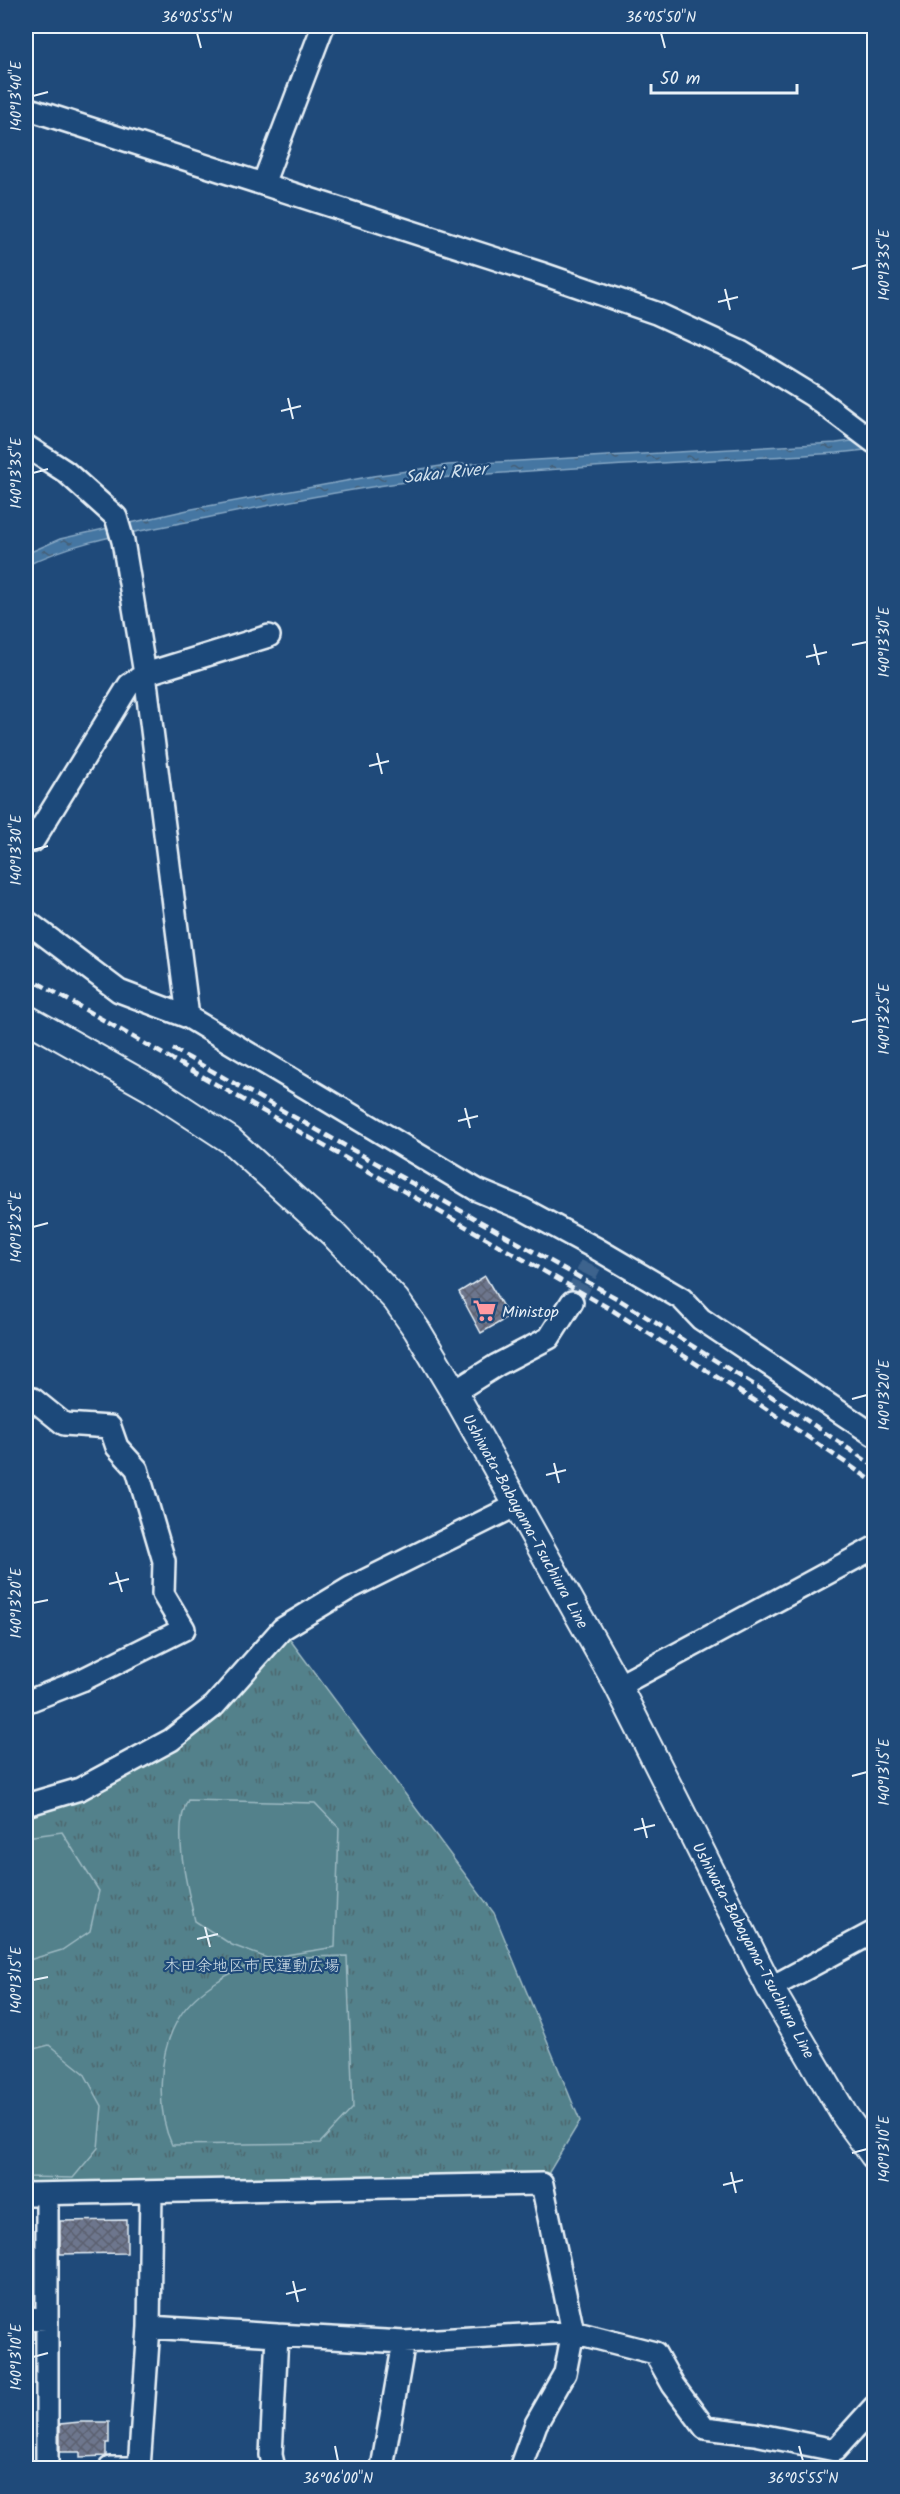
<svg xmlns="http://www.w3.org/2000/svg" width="900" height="2494" font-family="Kalam,'Klee One',sans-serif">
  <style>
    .park { fill: url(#park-tufts); stroke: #9db9c2; stroke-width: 1.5 }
    .pitch { fill: #52818b; stroke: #9db9c2; stroke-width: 1.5 }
    .water { fill: url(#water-ripples); stroke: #86a7c4; stroke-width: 1.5 }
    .building { fill: url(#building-cross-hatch); stroke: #e8f1f8; stroke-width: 1.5 }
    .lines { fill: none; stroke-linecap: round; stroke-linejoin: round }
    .minor-tunnel { stroke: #3d638d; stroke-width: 21; stroke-dasharray: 21 10; stroke-linecap: butt }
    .minor-casing { stroke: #e8f1f8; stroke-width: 26 }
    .major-casing { stroke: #e8f1f8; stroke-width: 30 }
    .minor { stroke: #1f4a7a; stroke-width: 21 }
    .major { stroke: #1f4a7a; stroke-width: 26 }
    .rail { stroke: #e8f1f8; stroke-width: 4.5; stroke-dasharray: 9 4.5; stroke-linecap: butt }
    .ticks { fill: none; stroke: #e8f1f8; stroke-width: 2 }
    .labels { text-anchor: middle; stroke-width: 4.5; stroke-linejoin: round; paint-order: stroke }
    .poi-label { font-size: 16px; fill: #e8f1f8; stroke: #1f4a7a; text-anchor: start }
    .street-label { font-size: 16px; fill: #e8f1f8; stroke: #1f4a7a }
    .park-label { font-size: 16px; fill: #d2e0e8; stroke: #1f4a7a }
    .water-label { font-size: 18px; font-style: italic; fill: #cfdfeb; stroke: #1f4a7a }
    .neatline { fill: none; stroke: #e8f1f8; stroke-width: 2 }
    .ticks-label { font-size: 15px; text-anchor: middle; fill: #e8f1f8 }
  </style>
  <defs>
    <pattern id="park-tufts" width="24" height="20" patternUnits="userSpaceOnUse" patternTransform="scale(1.5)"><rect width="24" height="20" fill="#52818b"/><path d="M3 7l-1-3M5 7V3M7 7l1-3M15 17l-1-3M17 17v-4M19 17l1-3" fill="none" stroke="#4d676e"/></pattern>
    <pattern id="water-ripples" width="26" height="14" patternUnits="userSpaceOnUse" patternTransform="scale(1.5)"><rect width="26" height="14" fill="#4476a2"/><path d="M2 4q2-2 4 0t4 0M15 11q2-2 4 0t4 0" fill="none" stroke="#455f76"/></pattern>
    <pattern id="building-cross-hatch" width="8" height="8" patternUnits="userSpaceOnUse" patternTransform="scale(1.5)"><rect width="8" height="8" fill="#6d768d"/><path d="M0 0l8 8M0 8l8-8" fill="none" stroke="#5b616f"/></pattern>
  </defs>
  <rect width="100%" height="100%" fill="#1f4a7a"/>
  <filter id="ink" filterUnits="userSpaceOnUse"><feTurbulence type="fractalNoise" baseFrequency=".0167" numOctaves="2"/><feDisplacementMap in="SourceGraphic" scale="12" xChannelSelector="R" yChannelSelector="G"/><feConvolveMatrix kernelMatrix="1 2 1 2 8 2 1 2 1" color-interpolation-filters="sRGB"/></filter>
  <g filter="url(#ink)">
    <path class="park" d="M282 1629 494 1913 580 2121 542 2184 26 2194V1805L171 1740Z"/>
    <path class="pitch" d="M188 1800 315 1803 339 1828 335 1947 267 1958 232 1945 195 1921C188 1890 171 1829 188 1800Z
      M62 1832 99 1891 90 1931 62 1950 26 1961V1837Z
      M347 1956 353 2108 320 2143 172 2145C156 2111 158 2055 177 2021 192 1993 230 1970 260 1962 287 1955 319 1957 347 1956Z
      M49 2045 84 2073 102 2106 98 2148 73 2178 26 2177V2051Z"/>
    <path class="water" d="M874 438V449L837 453C708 461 579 466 451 477 365 485 280 503 196 520 139 532 77 539 26 566V554L60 539 192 509 373 476 448 465 836 443Z"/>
    <path class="building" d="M485 1276 509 1317 481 1333 459 1292Z
      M127 2220V2253L60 2254V2221Z
      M80 2422H109V2443H106V2456L80 2457V2452H60V2424Z"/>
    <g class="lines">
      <path class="minor-tunnel" d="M572 1302 591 1265"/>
      <defs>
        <path id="minor" d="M26 108 543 274 656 313 741 352 813 396 874 442
          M263 184 323 26
          M26 446 66 472 116 517 123 541 145 674 188 1017
          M33 841 129 685 145 674 269 636
          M26 921 119 991 188 1017 477 1190 523 1209 597 1249 682 1299 701 1319 874 1435
          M454 1392 497 1365 549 1338 572 1302
          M26 1403 33 1399 64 1424 110 1427 117 1447 137 1469 164 1561 163 1594 184 1629 82 1680 26 1702
          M618 1686 874 1548
          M26 1805 80 1789 171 1740 214 1706 282 1629 350 1588 517 1505
          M770 1988 874 1932
          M26 2194 542 2184 573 2332 565 2373 536 2424 520 2468
          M47 2194V2468
          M26 2318 46 2319
          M149 2327 277 2335
          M110 2468H139
          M139 2468 149 2327 151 2192
          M274 2468 271 2455 277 2335 404 2342 573 2332 655 2353 673 2385 705 2428 755 2434 835 2450 874 2407
          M382 2468 404 2342"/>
        <path id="major" d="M26 1018 152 1089 230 1140 333 1234 396 1300 417 1330 454 1392 618 1686 770 1988 845 2116 874 2156"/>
      </defs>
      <use href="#minor" class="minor-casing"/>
      <use href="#major" class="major-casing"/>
      <use href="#minor" class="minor"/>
      <use href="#major" class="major"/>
      <path class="rail" d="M26 976 612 1310 756 1402 874 1482
        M173 1049 618 1299 762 1390 874 1466"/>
    </g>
  </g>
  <path class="ticks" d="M197 33 201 48M661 33 665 48M33 96 48 92M852 269 867 265M725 289 730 310M718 302 738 297M288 398 293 419M281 411 301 406M33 473 48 469M814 644 819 665M852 645 867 642M806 657 827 652M377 753 382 774M369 766 389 761M33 850 48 846M852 1022 867 1019M465 1108 470 1128M458 1121 478 1116M33 1227 48 1223M852 1399 867 1395M554 1463 559 1483M546 1475 566 1470M116 1572 122 1592M109 1584 129 1579M33 1603 48 1600M852 1776 867 1772M642 1818 647 1838M634 1830 655 1825M205 1927 210 1947M197 1939 218 1934M33 1980 48 1977M852 2153 867 2149M731 2172 736 2193M723 2185 743 2180M293 2281 298 2302M286 2294 306 2289M33 2357 48 2353M335 2446 338 2461M799 2446 803 2461"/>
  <defs>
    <symbol id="supermarket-bare" viewBox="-9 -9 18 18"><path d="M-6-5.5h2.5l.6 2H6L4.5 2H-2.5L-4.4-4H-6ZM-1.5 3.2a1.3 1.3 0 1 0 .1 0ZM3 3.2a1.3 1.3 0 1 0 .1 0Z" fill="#ff9aa2" stroke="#1f4a7a" stroke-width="2.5" paint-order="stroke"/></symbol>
  </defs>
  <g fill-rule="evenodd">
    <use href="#supermarket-bare" x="468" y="1294" width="33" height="33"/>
  </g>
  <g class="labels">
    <g class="poi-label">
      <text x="502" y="1317">Ministop</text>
    </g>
    <g class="street-label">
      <text transform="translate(526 1521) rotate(61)" y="6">Ushiwata-Babayama-Tsuchiura Line</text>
      <text transform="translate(754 1950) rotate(62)" y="6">Ushiwata-Babayama-Tsuchiura Line</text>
    </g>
    <g class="park-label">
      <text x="252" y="1971">木田余地区市民運動広場</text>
    </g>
    <g class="water-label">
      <text transform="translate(445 473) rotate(-6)" y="6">Sakai River</text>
    </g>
  </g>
  <rect width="900" height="2494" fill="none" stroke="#1f4a7a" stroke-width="66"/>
  <path d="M651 84v9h146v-9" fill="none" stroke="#e8f1f8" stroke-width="3"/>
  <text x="660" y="84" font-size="18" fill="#e8f1f8" stroke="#1f4a7a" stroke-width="4.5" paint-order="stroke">50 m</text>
  <rect x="33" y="33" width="834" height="2428" class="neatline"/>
  <g class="ticks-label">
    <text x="197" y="22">36°05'55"N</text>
    <text x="661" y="22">36°05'50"N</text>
    <text transform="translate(16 96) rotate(-90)" y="5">140°13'40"E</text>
    <text transform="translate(884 265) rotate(-90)" y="5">140°13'35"E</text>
    <text transform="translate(16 473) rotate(-90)" y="5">140°13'35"E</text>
    <text transform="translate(884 642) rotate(-90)" y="5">140°13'30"E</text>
    <text transform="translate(16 850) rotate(-90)" y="5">140°13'30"E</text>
    <text transform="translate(884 1019) rotate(-90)" y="5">140°13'25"E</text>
    <text transform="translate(16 1227) rotate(-90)" y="5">140°13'25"E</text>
    <text transform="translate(884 1395) rotate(-90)" y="5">140°13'20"E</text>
    <text transform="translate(16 1603) rotate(-90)" y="5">140°13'20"E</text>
    <text transform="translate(884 1772) rotate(-90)" y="5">140°13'15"E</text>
    <text transform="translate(16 1980) rotate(-90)" y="5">140°13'15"E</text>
    <text transform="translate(884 2149) rotate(-90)" y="5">140°13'10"E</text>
    <text transform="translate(16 2357) rotate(-90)" y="5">140°13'10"E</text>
    <text x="338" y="2483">36°06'00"N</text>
    <text x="803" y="2483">36°05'55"N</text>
  </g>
</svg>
